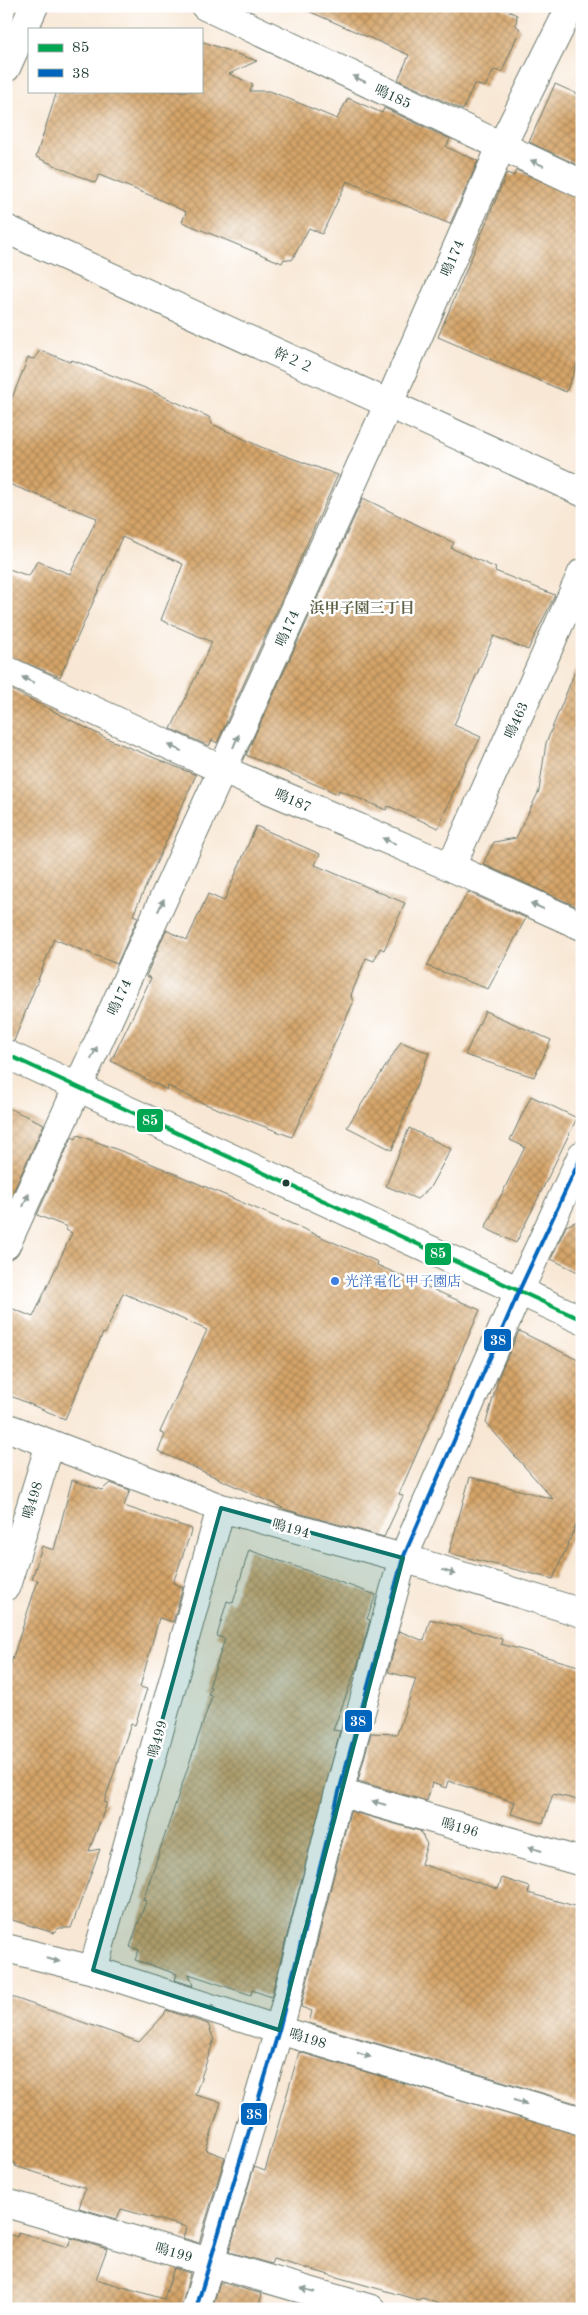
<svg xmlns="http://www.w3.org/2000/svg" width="588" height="2315" font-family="'Old Standard TT','Noto Serif JP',serif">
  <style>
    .building { fill: url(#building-cross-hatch) }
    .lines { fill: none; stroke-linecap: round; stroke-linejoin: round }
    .minor-casing { stroke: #6b786c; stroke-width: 30 }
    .tertiary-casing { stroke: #6b786c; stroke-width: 30 }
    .minor { stroke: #fff; stroke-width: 28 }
    .tertiary { stroke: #fff; stroke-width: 28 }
    .bus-1-casing { stroke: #fff; stroke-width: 8 }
    .bus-2-casing { stroke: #fff; stroke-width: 8 }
    .bus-1 { stroke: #00a651; stroke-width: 4 }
    .bus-2 { stroke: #0065bd; stroke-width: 4 }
    .oneway { fill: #8f9e9a }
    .marked { fill: #0f766e; fill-opacity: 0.2; stroke: #0f766e; stroke-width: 4; stroke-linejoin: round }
    .bus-dot { fill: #1f3d34; stroke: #fff; stroke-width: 2 }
    .shop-dot { fill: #3f7fe0; stroke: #fff; stroke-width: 2 }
    .labels { text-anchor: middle; stroke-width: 5; stroke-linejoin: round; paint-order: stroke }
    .street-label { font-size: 14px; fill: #1f3d34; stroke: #fff }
    .shop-label { font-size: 14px; fill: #366cbe; stroke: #fff; text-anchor: start }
    .neighbourhood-label { font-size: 15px; font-weight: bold; fill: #5f6147; stroke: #fff }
    .line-badge { stroke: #fff; stroke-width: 2 }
    .badge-label { font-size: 14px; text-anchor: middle; font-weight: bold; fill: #fff }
  </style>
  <defs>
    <pattern id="building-cross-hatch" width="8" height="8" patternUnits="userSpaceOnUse" patternTransform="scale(1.25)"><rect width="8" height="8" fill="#d5a469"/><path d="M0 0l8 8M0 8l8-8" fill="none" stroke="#ac8757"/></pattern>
  </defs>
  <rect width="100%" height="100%" fill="#fff"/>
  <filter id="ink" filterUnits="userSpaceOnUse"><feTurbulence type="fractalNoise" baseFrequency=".02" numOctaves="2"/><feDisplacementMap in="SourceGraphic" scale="10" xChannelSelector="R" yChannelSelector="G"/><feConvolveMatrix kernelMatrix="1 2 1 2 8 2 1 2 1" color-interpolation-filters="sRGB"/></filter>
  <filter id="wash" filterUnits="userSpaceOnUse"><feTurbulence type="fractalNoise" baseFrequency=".0096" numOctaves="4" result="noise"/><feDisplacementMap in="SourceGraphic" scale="20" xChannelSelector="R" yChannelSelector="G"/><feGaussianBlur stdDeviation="1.12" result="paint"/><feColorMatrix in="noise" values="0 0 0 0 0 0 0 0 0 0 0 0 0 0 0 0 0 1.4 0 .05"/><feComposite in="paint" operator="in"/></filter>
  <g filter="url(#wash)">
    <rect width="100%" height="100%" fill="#f8e7d4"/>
    <g id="blocks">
      <path class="building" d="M297 6H498L517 15 516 25 520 29 502 72 494 70 485 87 474 84 463 110 398 80 409 55Z
        M201 41 257 61 229 74 253 84 250 91H270L337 119 348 98 382 113 384 108 450 139 446 147 478 161 450 224 347 181 322 234 309 228 292 260 284 259 282 263 182 222 186 212 154 197 99 175 95 183 36 157 57 91H201Z
        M555 84 582 96V167L529 142Z
        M516 170 582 199V353L566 392 438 337 507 173 514 176Z
        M40 350 70 362 72 360 145 388 209 417 212 424 261 447 338 475 217 743 212 740 209 746 171 729 212 642 161 620 183 564 122 537 60 677 6 655V568L29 576 37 561 70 574 97 518 6 483V413L28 358 34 359Z
        M363 498 454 543 451 548 496 568 495 571 555 595 528 650 494 636 454 725 481 737 465 766 438 828 388 806 386 810 339 790 338 794 246 755Z
        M581 657H582V909L483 864 494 842 516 838 539 791 546 743Z
        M6 687 106 738 196 775 133 915 138 917 117 964 54 939 14 1041 6 1039Z
        M256 826 320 854 315 865 405 903 384 950 380 948 374 961 366 958 351 995 353 1003 292 1137 200 1102 168 1086 167 1090 111 1061 151 978 146 976 166 930 187 940 208 894 224 901Z
        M468 892 526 918 488 989 427 966Z
        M485 1011 551 1040 534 1077 465 1055Z
        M401 1042 429 1053 392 1150 347 1127Z
        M531 1096 577 1118 516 1243 485 1228 525 1147 510 1140Z
        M6 1107 44 1124 8 1203H6Z
        M409 1128 451 1149 429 1189 417 1199 386 1186Z
        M78 1135 129 1154 290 1223 378 1262 377 1265 480 1310 399 1494 403 1496 384 1537 287 1510 158 1451 165 1435 160 1432 207 1330 123 1293 105 1334 103 1333 65 1419 6 1394V1306L33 1317 72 1233 66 1230 67 1227 37 1215 72 1137 76 1139Z
        M582 1219V1274L551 1259 566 1226Z
        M519 1331 582 1362V1532L576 1525 553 1579 449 1553 470 1477 553 1499 486 1423 500 1373Z
        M72 1480 102 1490 110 1483 130 1490 124 1506 192 1529 173 1583 183 1587 173 1622 159 1618 140 1687 147 1689 135 1725 131 1724 104 1802 107 1803 89 1851 100 1849 71 1928H59L54 1933 6 1918V1678L38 1580 32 1579 42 1546 54 1550Z
        M249 1550 376 1595 367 1619 370 1620 358 1664 333 1730 340 1731 271 1997 252 1990 251 1995 189 1974 193 1986 175 1980 177 1974 135 1960 139 1950 130 1947 146 1901 143 1900 212 1696 208 1695 211 1687H209L225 1639 217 1636 227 1601 233 1603Z
        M430 1619 502 1639 501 1644 582 1667V1801L553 1794 543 1823 511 1814 515 1802 448 1781 446 1788 432 1783 427 1801 358 1781 371 1733 397 1734 416 1679 388 1672 399 1631 424 1641Z
        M350 1811 420 1831 427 1844 421 1864 498 1889 502 1878 530 1887 528 1893 582 1908V2105L309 2023 312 2011 301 2007Z
        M6 1995 139 2042 164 2015 166 2010 208 2024 214 2040 195 2095 221 2102 206 2150 225 2157 199 2243 183 2238 186 2227 121 2209 117 2219 79 2208 85 2188 15 2166 16 2164 6 2160Z
        M299 2052 582 2136V2309H454L422 2298 418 2300 273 2259 271 2264 229 2252 254 2167 265 2171Z
        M18 2232 68 2247 71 2238 107 2249 96 2279 164 2299 174 2268 190 2273 181 2309H6V2233L17 2237Z
        M220 2282 262 2294 258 2309H212Z"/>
    </g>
  </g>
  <g filter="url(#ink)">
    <use href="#blocks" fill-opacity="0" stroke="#6b786c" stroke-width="1"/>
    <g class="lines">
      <defs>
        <path id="minor" d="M205 6 582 184
          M6 68 34 6
          M6 670 223 770 451 867 582 926
          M451 867 582 573
          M6 1245 389 403 501 147 568 12
          M6 1427 221 1508 403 1558 582 1613
          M6 1586 50 1444
          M339 1792 582 1862
          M6 1948 93 1970 279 2030 582 2121
          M93 1970 221 1508
          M6 2203 371 2309
          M196 2309 279 2030 339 1792 403 1558 519 1291 582 1155"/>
        <path id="tertiary" d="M6 229 582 492
          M6 1054 582 1320"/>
      </defs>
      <use href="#minor" class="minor-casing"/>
      <use href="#tertiary" class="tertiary-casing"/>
      <use href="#minor" class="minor"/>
      <use href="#tertiary" class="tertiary"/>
      <defs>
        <path id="bus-1" d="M6 1054 582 1320"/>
        <path id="bus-2" d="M196 2309 279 2030 339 1792 403 1558 519 1291 582 1155"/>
      </defs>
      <use href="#bus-1" class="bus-1-casing"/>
      <use href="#bus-2" class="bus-2-casing"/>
      <use href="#bus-1" class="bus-1"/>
      <use href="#bus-2" class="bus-2"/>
    </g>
    <defs><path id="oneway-solid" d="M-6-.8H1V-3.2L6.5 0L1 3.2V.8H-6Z" transform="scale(1.25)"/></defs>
    <g class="oneway">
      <use href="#oneway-solid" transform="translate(359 79) rotate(-155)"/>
      <use href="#oneway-solid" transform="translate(537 163) rotate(-156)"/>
      <use href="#oneway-solid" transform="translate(28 680) rotate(-155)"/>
      <use href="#oneway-solid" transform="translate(236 741) rotate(-66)"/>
      <use href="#oneway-solid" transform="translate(175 748) rotate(-155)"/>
      <use href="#oneway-solid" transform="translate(389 841) rotate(-157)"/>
      <use href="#oneway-solid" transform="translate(161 905) rotate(-65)"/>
      <use href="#oneway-solid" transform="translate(537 906) rotate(-156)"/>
      <use href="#oneway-solid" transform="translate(94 1053) rotate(-65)"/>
      <use href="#oneway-solid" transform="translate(26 1200) rotate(-66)"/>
      <use href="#oneway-solid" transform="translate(449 1572) rotate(17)"/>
      <use href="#oneway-solid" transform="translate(379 1803) rotate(-164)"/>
      <use href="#oneway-solid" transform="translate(535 1849) rotate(-164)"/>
      <use href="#oneway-solid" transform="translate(53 1960) rotate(14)"/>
      <use href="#oneway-solid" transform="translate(209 2007) rotate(18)"/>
      <use href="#oneway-solid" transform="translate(364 2055) rotate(17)"/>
      <use href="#oneway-solid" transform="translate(520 2102) rotate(17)"/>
      <use href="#oneway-solid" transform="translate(308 2290) rotate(-164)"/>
    </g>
  </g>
  <path class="marked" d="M221 1508 403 1558 279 2030 93 1970Z"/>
  <circle class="bus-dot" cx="286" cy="1183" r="4.5"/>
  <circle class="shop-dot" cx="335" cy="1281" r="5"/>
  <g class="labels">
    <g class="street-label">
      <text transform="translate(393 96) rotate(25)" y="5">鳴185</text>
      <text transform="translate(452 258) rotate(-67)" y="5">鳴174</text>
      <text transform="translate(294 360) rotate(24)" y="5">幹２２</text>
      <text transform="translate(287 628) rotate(-66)" y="5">鳴174</text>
      <text transform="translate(516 720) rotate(-66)" y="5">鳴463</text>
      <text transform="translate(293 800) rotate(23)" y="5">鳴187</text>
      <text transform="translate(119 997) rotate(-65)" y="5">鳴174</text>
      <text transform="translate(32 1500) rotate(-73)" y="5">鳴498</text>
      <text transform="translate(291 1528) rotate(15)" y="5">鳴194</text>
      <text transform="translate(157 1739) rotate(-75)" y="5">鳴499</text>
      <text transform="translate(460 1827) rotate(16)" y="5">鳴196</text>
      <text transform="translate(308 2038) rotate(17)" y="5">鳴198</text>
      <text transform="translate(174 2252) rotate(16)" y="5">鳴199</text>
    </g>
    <g class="shop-label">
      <text x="345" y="1286">光洋電化 甲子園店</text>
    </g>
    <g class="neighbourhood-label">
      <text x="362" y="613">浜甲子園三丁目</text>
    </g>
  </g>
  <g class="line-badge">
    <rect x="136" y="1108" width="28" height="25" rx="5" fill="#00a651"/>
    <rect x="424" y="1242" width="28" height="24" rx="5" fill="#00a651"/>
    <rect x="483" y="1328" width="29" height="24" rx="5" fill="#0065bd"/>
    <rect x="344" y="1709" width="29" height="24" rx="5" fill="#0065bd"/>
    <rect x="240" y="2102" width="28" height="24" rx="5" fill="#0065bd"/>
  </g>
  <g class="badge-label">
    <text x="150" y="1125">85</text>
    <text x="438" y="1258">85</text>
    <text x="498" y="1345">38</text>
    <text x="358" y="1726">38</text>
    <text x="254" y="2119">38</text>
  </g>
  <rect width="588" height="2315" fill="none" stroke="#fff" stroke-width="25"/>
  <rect x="28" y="28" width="175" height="65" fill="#ffffff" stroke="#a5b1ae"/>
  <rect x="38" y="44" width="25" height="8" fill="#00a651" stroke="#a5b1ae"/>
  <text x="72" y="52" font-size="15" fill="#1f3d34">85</text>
  <rect x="38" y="69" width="25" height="8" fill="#0065bd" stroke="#a5b1ae"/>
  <text x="72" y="78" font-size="15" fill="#1f3d34">38</text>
</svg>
